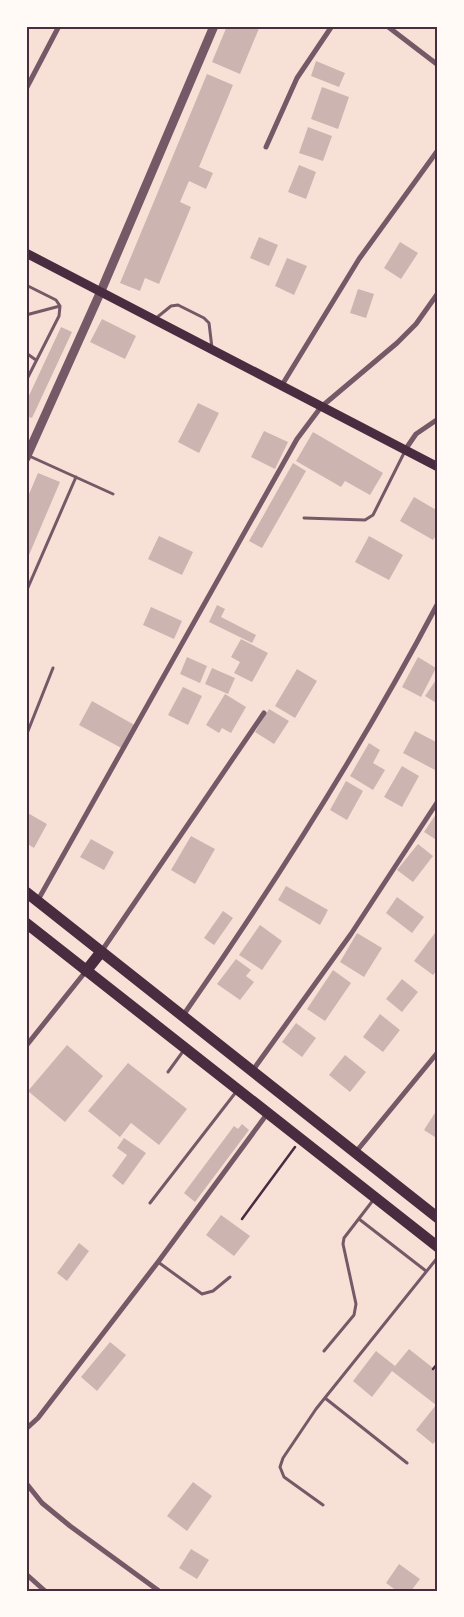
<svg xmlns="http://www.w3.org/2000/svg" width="464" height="1617" font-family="Karla,sans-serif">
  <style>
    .building { fill: #ccb4b1 }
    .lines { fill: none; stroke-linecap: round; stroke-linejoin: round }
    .path { stroke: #4a2c40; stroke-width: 2.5 }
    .service { stroke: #755966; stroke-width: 3 }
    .minor { stroke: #755966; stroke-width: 5 }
    .tertiary { stroke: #755966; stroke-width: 9 }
    .secondary { stroke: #4a2c40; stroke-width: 9 }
    .trunk { stroke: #4a2c40; stroke-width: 11 }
    .neatline { fill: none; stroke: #4a2c40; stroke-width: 2 }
  </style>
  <rect width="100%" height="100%" fill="#f7e1d7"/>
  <path class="building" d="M227 26H260L240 74 212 62Z
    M316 61 345 73 339 87 311 76Z
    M207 74 233 85 199 167 213 173 206 189 189 181 180 202 191 207 159 284 145 278 140 291 120 283Z
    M322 87 349 97 338 129 311 119Z
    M308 127 332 136 323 161 299 153Z
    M299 165 316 172 306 199 288 192Z
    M259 237 278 245 269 266 250 258Z
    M400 242 418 253 401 279 384 268Z
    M287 258 307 266 294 295 275 286Z
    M358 289 374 294 366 318 350 313Z
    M102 319 136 336 125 359 90 342Z
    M61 327 72 332 32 418 26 416V402Z
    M198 403 219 413 199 453 178 442Z
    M264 431 288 442 275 469 251 457Z
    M313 432 383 473 370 495 345 481 341 487 296 461Z
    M293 463 306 471 262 548 249 541Z
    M38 473 60 482 26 562V501Z
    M414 497 438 511V532L433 540 400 521Z
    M159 536 193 552 182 575 148 559Z
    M369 536 403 555 389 580 355 562Z
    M217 605 225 609 221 617 256 635 252 643 209 622Z
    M151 607 182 621 174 639 143 625Z
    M241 639 268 653 252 682 234 673 240 662 231 657Z
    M187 657 207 666 200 683 180 674Z
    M418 657 436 668 421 697 402 687Z
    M212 668 235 678 228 694 205 684Z
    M297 669 317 681 295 718 275 706Z
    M438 677V704L425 696Z
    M183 687 202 696 188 725 168 715Z
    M225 694 246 707 231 733 222 728 219 733 206 725Z
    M92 701 138 727 125 750 79 725Z
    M269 709 289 721 274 744 255 732Z
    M415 731 438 743V765L435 770 403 753Z
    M369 743 380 750 373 763 385 770 373 790 350 776Z
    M402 766 419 776 402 807 384 797Z
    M346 781 363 791 347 820 330 810Z
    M438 811V841L424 832Z
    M26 812 47 824 34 848 26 843Z
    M191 836 215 849 195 884 171 870Z
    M91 839 114 852 104 870 80 857Z
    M418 844 433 856 413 882 397 870Z
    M286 886 328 910 320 925 278 900Z
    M397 897 424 917 412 933 386 913Z
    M223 911 233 918 214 945 204 938Z
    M260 925 282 941 262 970 239 955Z
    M438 929V969L433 975 414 961Z
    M357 933 382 948 364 977 340 962Z
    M236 959 251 970 246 976 254 982 240 1000 217 984Z
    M333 970 351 983 325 1021 307 1009Z
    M402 979 418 992 402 1012 386 999Z
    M380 1014 400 1030 383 1052 363 1037Z
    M296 1023 316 1038 302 1057 282 1042Z
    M67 1045 103 1076 65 1122 28 1091Z
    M345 1055 366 1072 350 1092 329 1075Z
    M128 1063 187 1109 159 1145 131 1123 120 1137 88 1111Z
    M438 1108V1139L424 1130Z
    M242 1124 249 1130 195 1202 184 1193 234 1126 238 1129Z
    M124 1138 146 1153 123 1185 112 1176 127 1155 117 1148Z
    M221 1215 250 1236 234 1256 206 1235Z
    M79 1243 89 1251 67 1281 57 1273Z
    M110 1342 126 1355 97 1391 81 1377Z
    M409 1349 438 1372V1438L433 1444 416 1430 436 1405 392 1371 372 1397 353 1381 376 1351 395 1366Z
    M193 1482 212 1496 187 1531 167 1516Z
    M191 1549 209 1560 197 1579 179 1568Z
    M399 1564 420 1579 411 1591H397L386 1583Z"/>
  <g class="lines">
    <path class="path" d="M242 1219 295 1147
      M433 1369 438 1363"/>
    <path class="service" d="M26 285 56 300 60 306 59 316 26 381
      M26 315 60 306
      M155 319 171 306 178 305 204 318 209 323 212 348
      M26 353 36 360
      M27 455 113 494
      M304 518 365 520 373 515 405 451
      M26 592 76 477
      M26 736 53 668
      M168 1072 184 1050
      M150 1203 236 1092
      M359 1219 426 1271
      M158 1262 202 1294 213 1291 230 1277
      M324 1351 354 1315 356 1304 343 1244 344 1238 374 1199
      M325 1398 407 1463
      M323 1505 284 1477 280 1467 283 1458 316 1409 438 1257"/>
    <path class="minor" d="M387 26 438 65
      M26 89 59 26
      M266 147 297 78 332 26
      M282 385 359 259 438 150
      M405 450 416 434 438 419
      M38 900 297 439 321 407 397 343 416 324 438 293
      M101 952 264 713
      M182 1017C275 884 362 747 438 603
      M26 1046 86 971
      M253 1070 351 934 438 801
      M355 1153 438 1052
      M26 1429 38 1418 158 1262 267 1114
      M26 1483 42 1503 70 1526 159 1591
      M26 1574 45 1591"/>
    <path class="tertiary" d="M26 458 101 291 214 26"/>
    <path class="secondary" d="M26 253 438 467"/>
    <path class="trunk" d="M26 892 438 1218
      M26 923 438 1247
      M86 971 101 952"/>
  </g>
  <rect width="464" height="1617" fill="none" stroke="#fffaf5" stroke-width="55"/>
  <rect x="28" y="28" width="408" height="1562" class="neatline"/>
</svg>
